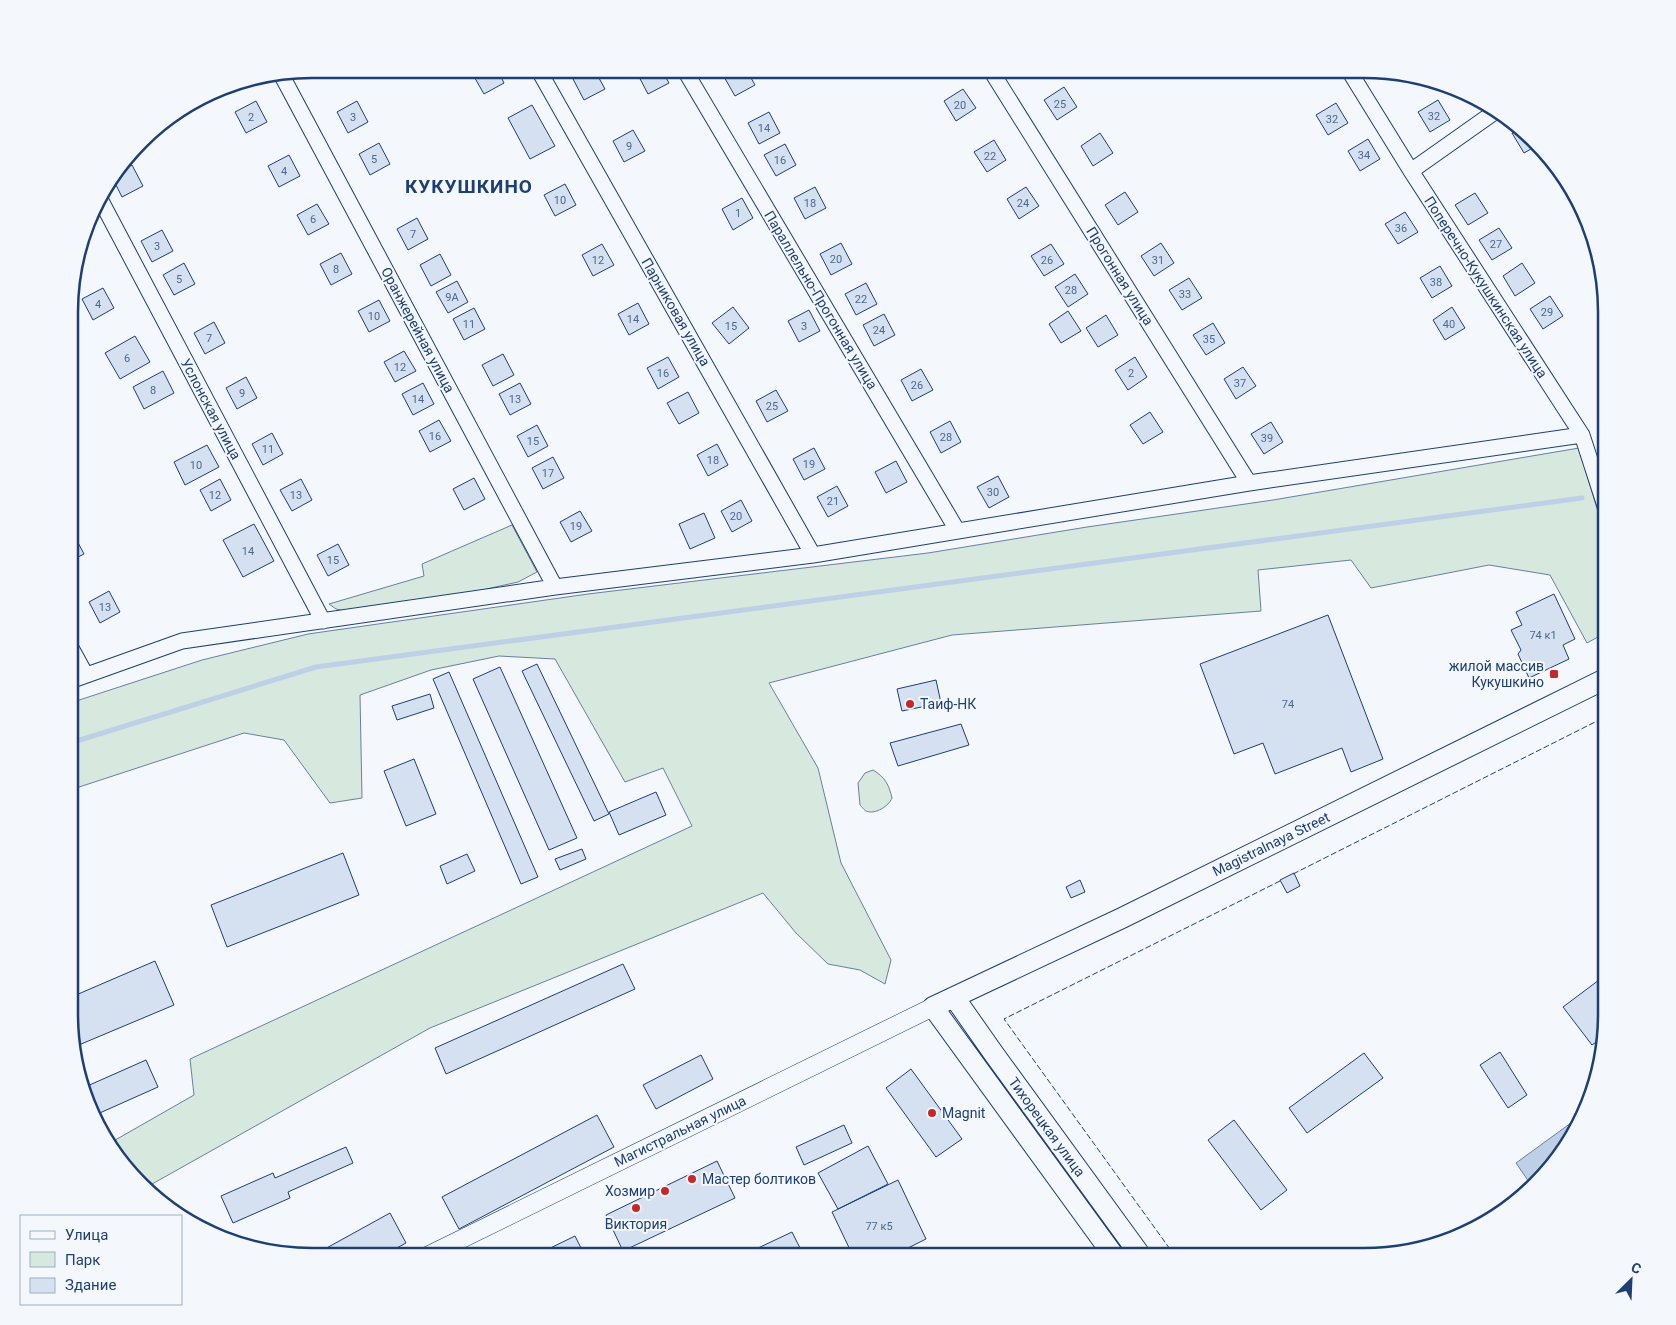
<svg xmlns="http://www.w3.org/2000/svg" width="1676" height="1325" font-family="Roboto,sans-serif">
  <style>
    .green { fill: #d7e8df; stroke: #687fa3 }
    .water { fill: #bed0e5; stroke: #687fa3 }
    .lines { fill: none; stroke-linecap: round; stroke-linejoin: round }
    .stream { stroke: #bed0e5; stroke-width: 5 }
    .building { fill: #d5e0f0; stroke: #1d3f73 }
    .minor-casing { stroke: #1d3f73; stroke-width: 17 }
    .tertiary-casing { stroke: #1d3f73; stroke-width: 19 }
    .secondary-casing { stroke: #1d3f73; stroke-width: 22 }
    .minor { stroke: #f4f7fb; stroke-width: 15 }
    .tertiary { stroke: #f4f7fb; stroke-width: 18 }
    .secondary { stroke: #f4f7fb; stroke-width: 20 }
    .fence { stroke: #1d3f73; stroke-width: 1; stroke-dasharray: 6 2.5; stroke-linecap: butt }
    .poi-dot { fill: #c62828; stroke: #f4f7fb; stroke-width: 2 }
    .labels { text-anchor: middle; stroke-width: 4; stroke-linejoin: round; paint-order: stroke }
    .number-label { font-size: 11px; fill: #4b6792 }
    .street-label { font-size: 14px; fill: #1d3f73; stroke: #f4f7fb }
    .poi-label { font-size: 14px; fill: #1d3f73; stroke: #f4f7fb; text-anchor: start }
    .district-label { font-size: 19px; font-weight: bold; letter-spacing: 1px; fill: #1d3f73; stroke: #f4f7fb }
    .rim { fill: none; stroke: #1d3f73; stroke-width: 2.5 }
  </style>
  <rect width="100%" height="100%" fill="#f4f7fb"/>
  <path class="green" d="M1579 448 1607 542V632L1587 643 1550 575 1489 565 1371 588 1351 560 1258 570 1261 611 952 635 769 683 818 768 841 863 891 960 885 984 860 970 828 964 796 933 763 893 430 1028 145 1188 110 1143 194 1095 190 1059 692 826 663 768 625 782 555 659 499 656 431 670 360 695 362 798 330 803 284 740 244 733 70 790V703L202 660 308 634 588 594 928 553 1087 527 1273 500Z
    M512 525 537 572 518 582 428 602 350 612 336 609 329 604 424 576 422 564Z
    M873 770C885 777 889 785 892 798 889 806 875 815 866 811 865 811 861 806 860 805L858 783 865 773Z"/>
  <path class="water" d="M1586 1112 1547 1174 1531 1185 1516 1163Z"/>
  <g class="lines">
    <path class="stream" d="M70 743 316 667 1582 498"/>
  </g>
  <path class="building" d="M480 69H497L504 83 484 94 472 73Z
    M591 69H594L605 89 584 100 573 79Z
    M645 69H661L669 83 648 94 637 73Z
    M736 69H746L755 85 735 96 723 75Z
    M1064 87 1077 107 1057 120 1044 100Z
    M963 89 976 108 956 121 944 101Z
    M1438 100 1450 120 1430 132 1418 112Z
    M256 101 267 122 246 133 235 112Z
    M357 101 368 122 348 133 337 112Z
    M1336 103 1348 123 1328 135 1316 115Z
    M532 105 555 146 530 159 508 118Z
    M769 112 780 133 759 144 748 123Z
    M1521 127 1525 129 1536 146 1524 153 1512 133Z
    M633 130 645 151 624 162 613 141Z
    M1100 133 1113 153 1093 166 1081 146Z
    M1368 139 1380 159 1360 171 1348 151Z
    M994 140 1006 160 987 172 974 152Z
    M379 143 390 164 370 175 359 154Z
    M785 144 796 165 776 176 764 155Z
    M289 155 300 176 279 187 268 166Z
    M132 165 143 186 122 197 112 177Z
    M565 184 576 205 555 216 544 195Z
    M815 187 826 208 805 219 794 198Z
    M1026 187 1039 206 1019 219 1007 199Z
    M1125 192 1138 212 1118 225 1105 205Z
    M1475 193 1488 213 1468 225 1455 205Z
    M742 198 753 218 733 230 722 209Z
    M317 204 329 224 308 235 297 215Z
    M1405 212 1418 232 1398 244 1385 224Z
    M417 218 428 239 408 250 397 229Z
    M1499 228 1512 248 1492 260 1479 240Z
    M162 230 173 251 152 262 141 241Z
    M841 243 852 264 831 275 820 254Z
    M1161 243 1174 263 1154 276 1141 256Z
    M602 244 614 265 593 276 582 255Z
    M1051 244 1064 264 1044 276 1031 256Z
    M341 253 352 274 331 285 320 264Z
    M440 254 451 275 431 286 420 265Z
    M184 263 195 284 174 295 163 275Z
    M1522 263 1535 283 1515 296 1503 276Z
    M1440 266 1452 286 1432 298 1420 278Z
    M1075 274 1088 294 1068 307 1055 287Z
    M1189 278 1202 298 1182 310 1169 290Z
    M457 281 468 302 448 313 436 292Z
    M866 283 877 304 856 315 845 294Z
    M103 288 114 308 93 320 82 299Z
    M1550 296 1563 316 1543 329 1530 309Z
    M379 300 390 321 369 332 358 311Z
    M638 303 649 324 629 335 618 314Z
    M733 307 749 328 729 344 712 323Z
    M1452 307 1465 328 1445 340 1433 320Z
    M474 308 485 329 464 340 453 319Z
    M809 310 820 331 799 342 788 321Z
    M1068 311 1081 331 1061 343 1049 324Z
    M884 314 895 335 874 346 863 325Z
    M1106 315 1118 335 1098 347 1086 328Z
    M214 322 225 343 205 354 194 333Z
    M1213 323 1225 343 1206 355 1193 335Z
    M135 336 150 362 120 379 105 353Z
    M404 351 416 371 395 382 384 362Z
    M503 354 514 375 493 386 482 365Z
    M668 357 679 377 658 389 647 368Z
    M1135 357 1147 377 1128 390 1115 370Z
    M1243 367 1256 386 1236 399 1224 379Z
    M921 369 933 390 912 401 901 380Z
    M163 371 174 393 144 409 133 387Z
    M246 377 257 398 237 409 226 388Z
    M423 383 434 404 413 415 402 394Z
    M520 383 531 404 510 415 499 394Z
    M776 390 788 411 767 422 756 401Z
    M688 392 699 413 679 424 667 403Z
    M1150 412 1163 432 1143 444 1130 425Z
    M439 420 451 441 430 452 419 431Z
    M950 421 961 442 941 453 930 432Z
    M1271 422 1283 442 1264 454 1251 434Z
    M537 425 548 446 528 457 517 436Z
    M272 433 283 454 263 465 252 444Z
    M717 444 728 465 708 476 697 455Z
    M207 445 219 467 185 485 174 462Z
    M814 448 825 469 804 480 793 459Z
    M553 457 564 478 543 489 532 468Z
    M896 461 907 482 886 493 875 472Z
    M998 476 1009 497 989 508 977 487Z
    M474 478 485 499 464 510 453 489Z
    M220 479 231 500 211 511 200 490Z
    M301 479 312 500 292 511 280 490Z
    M837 486 848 506 828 517 817 497Z
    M741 500 752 521 732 532 721 511Z
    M580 511 592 531 571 542 560 522Z
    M704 513 715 538 690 549 679 524Z
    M254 524 274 561 243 577 223 540Z
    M73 533 84 554 70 561V534Z
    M338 544 349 565 328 576 317 555Z
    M109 591 120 612 100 623 89 602Z
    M1554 594 1575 639 1563 645 1569 659 1529 678 1518 654 1521 650 1511 630 1522 625 1516 612Z
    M1328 615 1383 759 1351 772 1342 748 1275 774 1263 743 1234 754 1200 664Z
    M537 664 609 814 594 821 522 671Z
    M500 667 577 838 549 850 473 679Z
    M449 672 538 877 521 884 433 679Z
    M936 680 941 703 902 711 897 689Z
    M430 694 434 708 397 720 392 706Z
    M961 724 969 745 898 766 890 743Z
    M414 759 436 814 406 826 384 771Z
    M656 792 666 815 619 835 609 812Z
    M582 849 586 859 560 870 555 859Z
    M343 853 359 895 227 947 211 905Z
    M467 854 475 871 447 884 440 866Z
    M1294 873 1300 886 1287 893 1280 880Z
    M1080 880 1085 892 1071 898 1066 887Z
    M155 961 174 1005 74 1047 69 1030V998Z
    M623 964 635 989 446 1074 435 1048Z
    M1607 974V1030L1605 1036 1592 1045 1563 1007Z
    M1500 1052 1527 1095 1508 1108 1480 1065Z
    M1364 1053 1383 1078 1307 1133 1289 1108Z
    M701 1055 713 1079 656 1109 643 1085Z
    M146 1060 158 1087 93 1116 85 1087Z
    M911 1069 962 1139 936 1157 886 1088Z
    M597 1115 614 1147 459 1229 442 1197Z
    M1234 1120 1287 1190 1261 1210 1208 1140Z
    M844 1125 852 1143 804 1165 796 1147Z
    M868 1146 888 1184 838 1209 818 1173Z
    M346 1147 353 1163 288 1192 290 1198 233 1223 221 1196 273 1173 275 1178Z
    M717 1161 735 1198 623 1251 606 1215Z
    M898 1180 926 1239 892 1256H853L832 1212Z
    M390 1213 406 1243 382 1256H312Z
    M792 1232 804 1256H759L756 1249Z
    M575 1236 585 1256H534Z"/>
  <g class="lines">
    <defs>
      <path id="minor" d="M538 69 813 555
        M684 69 957 530
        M990 69 1249 483
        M1348 69 1411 171 1582 435 1607 512
        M281 74 555 587
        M1411 171 1496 111
        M99 197 323 621
        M70 646 86 675
        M70 681 182 641 555 587 813 555 1249 483 1582 435"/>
      <path id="tertiary" d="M427 1256 933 1007"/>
      <path id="secondary" d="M954 997 994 1054 1141 1256
        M1114 1256 933 1007 1122 918 1607 678"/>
    </defs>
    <use href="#minor" class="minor-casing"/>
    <use href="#tertiary" class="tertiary-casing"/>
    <use href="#secondary" class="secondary-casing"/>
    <use href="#minor" class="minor"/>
    <use href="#tertiary" class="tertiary"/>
    <use href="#secondary" class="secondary"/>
    <path class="fence" d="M1293 874 1607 716
      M1175 1256 1004 1019 1282 880"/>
  </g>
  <g class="poi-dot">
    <rect x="1549" y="669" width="10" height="10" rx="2.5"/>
    <circle cx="910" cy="704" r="5"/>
    <circle cx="932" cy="1113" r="5"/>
    <circle cx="692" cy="1179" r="5"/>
    <circle cx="665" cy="1191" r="5"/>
    <circle cx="636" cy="1208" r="5"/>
  </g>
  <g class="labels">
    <g class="number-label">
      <text x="1060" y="108">25</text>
      <text x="960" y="109">20</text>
      <text x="1434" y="120">32</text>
      <text x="251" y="121">2</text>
      <text x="353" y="121">3</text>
      <text x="1332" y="123">32</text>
      <text x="764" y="132">14</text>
      <text x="629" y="150">9</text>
      <text x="1364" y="159">34</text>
      <text x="990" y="160">22</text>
      <text x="374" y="163">5</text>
      <text x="780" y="164">16</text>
      <text x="284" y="175">4</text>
      <text x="560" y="204">10</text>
      <text x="810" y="207">18</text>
      <text x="1023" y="207">24</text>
      <text x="738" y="217">1</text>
      <text x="313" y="223">6</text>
      <text x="1401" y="232">36</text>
      <text x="413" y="238">7</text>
      <text x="1496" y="248">27</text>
      <text x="157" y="250">3</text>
      <text x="836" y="263">20</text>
      <text x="598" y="264">12</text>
      <text x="1047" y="264">26</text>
      <text x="1158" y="264">31</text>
      <text x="336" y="273">8</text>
      <text x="179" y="283">5</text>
      <text x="1436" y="286">38</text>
      <text x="1071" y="294">28</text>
      <text x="1185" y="298">33</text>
      <text x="452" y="301">9А</text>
      <text x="861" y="303">22</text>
      <text x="98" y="308">4</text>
      <text x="1547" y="316">29</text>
      <text x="374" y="320">10</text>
      <text x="633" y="323">14</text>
      <text x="469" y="328">11</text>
      <text x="1449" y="328">40</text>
      <text x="731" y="330">15</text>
      <text x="804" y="330">3</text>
      <text x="879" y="334">24</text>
      <text x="209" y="342">7</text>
      <text x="1209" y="343">35</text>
      <text x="127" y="362">6</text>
      <text x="400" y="371">12</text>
      <text x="663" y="377">16</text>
      <text x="1131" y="377">2</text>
      <text x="1240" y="387">37</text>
      <text x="917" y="389">26</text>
      <text x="153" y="394">8</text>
      <text x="242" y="397">9</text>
      <text x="418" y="403">14</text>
      <text x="515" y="403">13</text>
      <text x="772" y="410">25</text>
      <text x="435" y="440">16</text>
      <text x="946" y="441">28</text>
      <text x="1267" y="442">39</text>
      <text x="533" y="445">15</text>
      <text x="268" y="453">11</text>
      <text x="713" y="464">18</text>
      <text x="809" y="468">19</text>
      <text x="196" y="469">10</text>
      <text x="548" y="477">17</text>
      <text x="993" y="496">30</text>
      <text x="215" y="499">12</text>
      <text x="296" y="499">13</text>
      <text x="833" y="505">21</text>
      <text x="736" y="520">20</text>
      <text x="576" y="530">19</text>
      <text x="248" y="555">14</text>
      <text x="333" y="564">15</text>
      <text x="105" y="611">13</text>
      <text x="1543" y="639">74 к1</text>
      <text x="1288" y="708">74</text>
      <text x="879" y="1230">77 к5</text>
    </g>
    <g class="street-label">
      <text transform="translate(1120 276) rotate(58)" y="5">Прогонная улица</text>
      <text transform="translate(1486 287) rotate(57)" y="5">Поперечно-Кукушкинская улица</text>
      <text transform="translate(821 300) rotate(59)" y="5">Параллельно-Прогонная улица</text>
      <text transform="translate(676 312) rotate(60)" y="5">Парниковая улица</text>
      <text transform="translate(418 330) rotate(62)" y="5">Оранжерейная улица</text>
      <text transform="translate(211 409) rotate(62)" y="5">Услонская улица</text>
      <text transform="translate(1271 844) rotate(-26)" y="5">Magistralnaya Street</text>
      <text transform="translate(1047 1127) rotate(54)" y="5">Тихорецкая улица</text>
      <text transform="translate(680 1131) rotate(-26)" y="5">Магистральная улица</text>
    </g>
    <g class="poi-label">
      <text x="1544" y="671" text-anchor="end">жилой массив<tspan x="1544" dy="16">Кукушкино</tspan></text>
      <text x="920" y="709">Таиф-НК</text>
      <text x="942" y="1118">Magnit</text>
      <text x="702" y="1184">Мастер болтиков</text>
      <text x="655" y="1196" text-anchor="end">Хозмир</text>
      <text x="636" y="1229" text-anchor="middle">Виктория</text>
    </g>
    <g class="district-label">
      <text x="469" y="193">КУКУШКИНО</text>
    </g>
  </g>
  <path d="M0 0H1676V1325H0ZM312 78H1364A234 234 0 0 1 1598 312V1014A234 234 0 0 1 1364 1248H312A234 234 0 0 1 78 1014V312A234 234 0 0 1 312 78Z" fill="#f4f7fb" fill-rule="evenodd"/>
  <path class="rim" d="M312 78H1364A234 234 0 0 1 1598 312V1014A234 234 0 0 1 1364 1248H312A234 234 0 0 1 78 1014V312A234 234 0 0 1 312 78Z"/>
  <rect x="20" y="1215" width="162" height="90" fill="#f4f7fb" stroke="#9eadc5"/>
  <rect x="30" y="1231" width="25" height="8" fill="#f4f7fb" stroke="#9eadc5"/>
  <text x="65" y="1240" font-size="15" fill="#1d3f73">Улица</text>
  <rect x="30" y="1252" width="25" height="15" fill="#d7e8df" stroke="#9eadc5"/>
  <text x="65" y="1265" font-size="15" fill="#1d3f73">Парк</text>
  <rect x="30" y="1278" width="25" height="15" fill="#d5e0f0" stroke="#9eadc5"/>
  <text x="65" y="1290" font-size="15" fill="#1d3f73">Здание</text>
  <g transform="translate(1631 1280) rotate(24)" stroke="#f4f7fb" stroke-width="4" paint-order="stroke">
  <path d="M0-4L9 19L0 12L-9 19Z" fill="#1d3f73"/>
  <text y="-8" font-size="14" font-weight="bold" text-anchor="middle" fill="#1d3f73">С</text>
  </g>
</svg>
